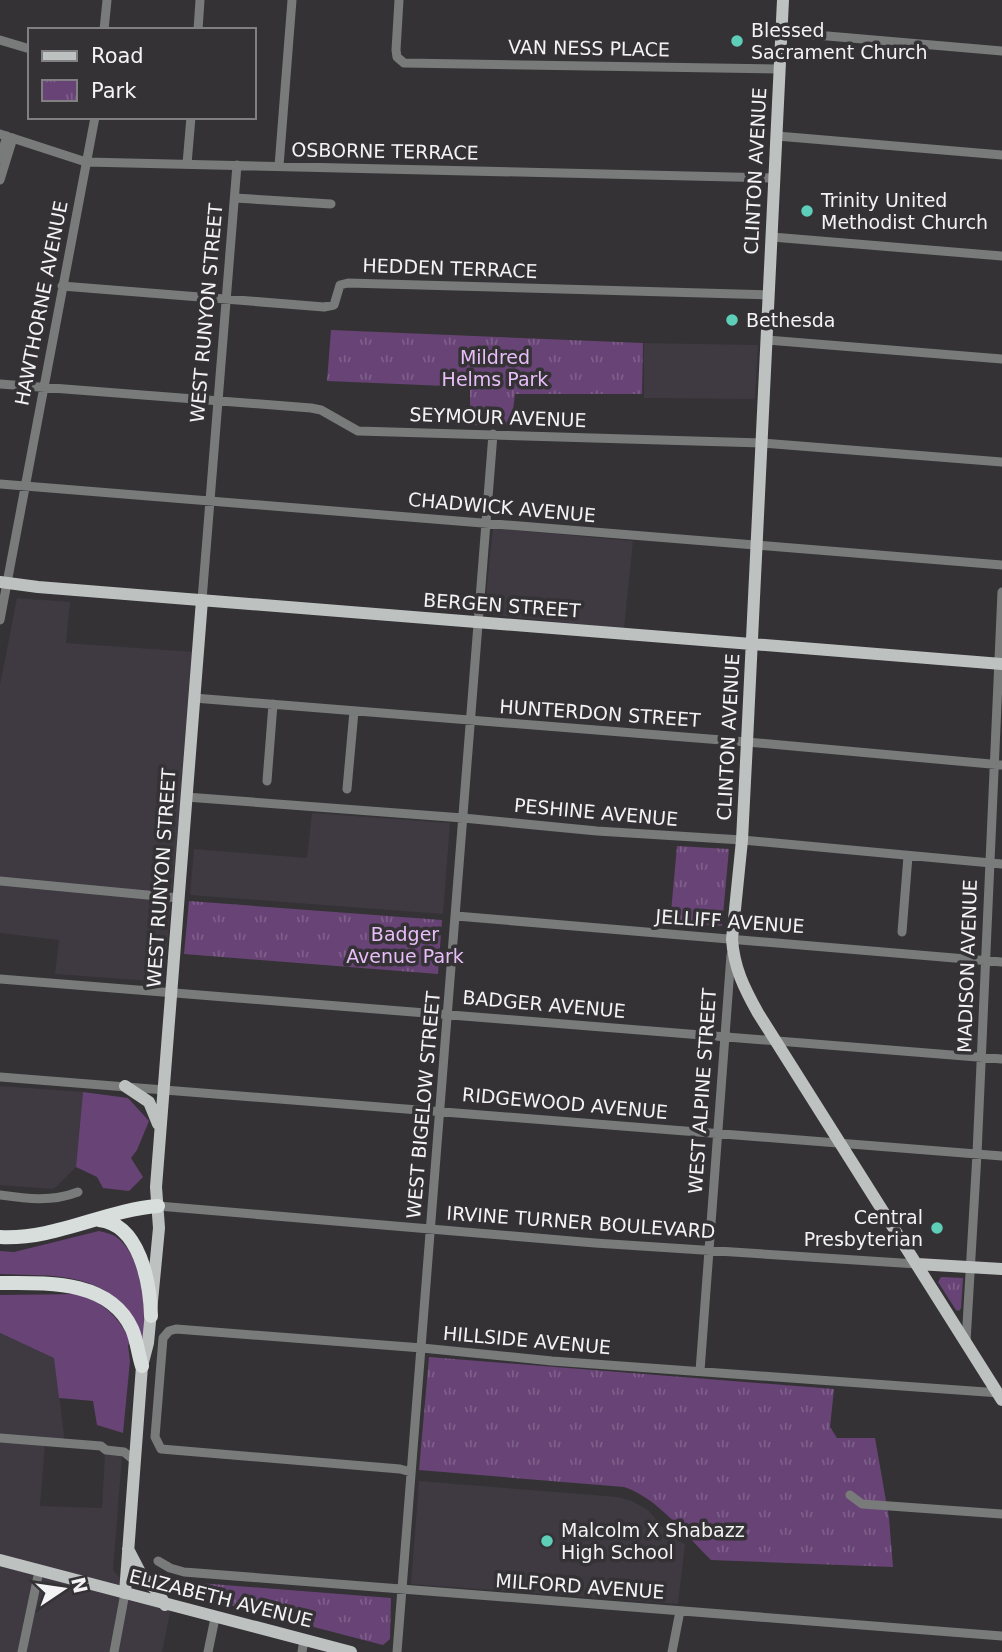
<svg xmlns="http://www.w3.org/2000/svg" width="1002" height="1652" font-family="'DejaVu Sans',sans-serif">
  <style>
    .built { fill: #3f3942 }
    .green { fill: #684376 }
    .park { fill: url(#park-tufts) }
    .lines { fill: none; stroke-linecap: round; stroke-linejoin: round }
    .minor { stroke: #787b7a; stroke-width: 9 }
    .major { stroke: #bdc2c1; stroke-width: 12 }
    .highway { stroke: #d8dedc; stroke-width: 14 }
    .poi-dot { fill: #5eceb8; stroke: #343235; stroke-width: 2.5 }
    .labels { text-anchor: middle; stroke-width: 7; stroke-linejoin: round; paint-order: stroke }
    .poi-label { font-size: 19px; fill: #f3f2f4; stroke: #343235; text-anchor: start }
    .street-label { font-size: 19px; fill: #f3f2f4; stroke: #343235 }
    .park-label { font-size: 19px; fill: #e8bef9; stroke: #343235 }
  </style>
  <defs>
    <pattern id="park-tufts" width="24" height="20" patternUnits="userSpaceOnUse" patternTransform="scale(1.75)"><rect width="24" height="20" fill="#684376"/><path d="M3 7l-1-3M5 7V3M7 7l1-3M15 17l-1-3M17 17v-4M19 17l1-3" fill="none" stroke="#7e5f8a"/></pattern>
  </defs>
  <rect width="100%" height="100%" fill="#343235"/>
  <path class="built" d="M644 343 758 345 755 399 644 398Z
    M493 528 633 541 624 629 484 614Z
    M17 598 70 602 66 643 194 652 164 982 55 974 59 940 0 933V685Z
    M312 813 450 823 443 914 190 895 194 849 307 858Z
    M0 1086 83 1092 76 1167 56 1187 52 1189 0 1185Z
    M0 1333 55 1358 65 1445 45 1444 40 1506 102 1508 105 1454 122 1457 113 1570 133 1593 172 1603 162 1652H0Z
    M419 1481 618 1497 632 1501 648 1510 672 1538 685 1544 678 1604 411 1584Z"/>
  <path class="green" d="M83 1092 128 1098 149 1121 137 1150 131 1158 143 1177 129 1191 103 1188 97 1177 76 1167Z
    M99 1231C104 1232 111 1234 115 1236 143 1254 146 1311 143 1340 136 1328 129 1313 120 1303 90 1271 39 1276 0 1274V1251L14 1252Z
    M80 1294C106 1305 120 1318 131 1343L128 1345 130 1361 123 1433 97 1425 93 1401 59 1398 54 1358 0 1333V1295Z"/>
  <path class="park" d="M331 330 643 343 642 394H515L511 426 470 425V387L327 381Z
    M677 846 729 849 722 926 670 923Z
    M189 901 442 920 438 974 184 954Z
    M941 1277 963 1278 961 1308 959 1311 956 1310 938 1282Z
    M429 1357 834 1389 830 1427 837 1438H875L889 1518 893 1567 711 1560C685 1535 658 1498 624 1487L419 1470Z
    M161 1580 391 1598 390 1639 383 1645 168 1589 156 1582Z"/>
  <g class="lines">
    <path class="minor" d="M399 0 396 50 397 57 404 63 779 69
      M104 30 107 0
      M198 30 200 0
      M781 32 1002 51
      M0 40 30 49
      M0 134 86 162 773 178
      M777 136 1002 155
      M0 159 7 136
      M187 164 191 117
      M279 166 292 0
      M0 180 13 138
      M235 198 331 204
      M772 237 1002 256
      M62 286 324 307 334 305 340 285 348 283 769 295
      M767 340 1002 359
      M0 384 311 408 321 410 358 431 762 443 1002 462
      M0 484 1002 565
      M202 600 237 165
      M0 620 95 117
      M194 698 747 742 1002 765
      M267 781 273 704
      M347 789 354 711
      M186 797 463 818 597 831 742 840 1002 864
      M0 881 179 898
      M456 916 1002 962
      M902 932 908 856
      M0 979 1002 1059
      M0 1077 1002 1156
      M0 1195C27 1199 52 1202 78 1192
      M158 1206 595 1243 917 1264
      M966 1342 977 1154 1002 592
      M700 1371 731 955
      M0 1438 101 1446 106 1450 124 1452 135 1461
      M411 1472 400 1469 161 1449 155 1437 163 1338 169 1331 176 1329 422 1348 552 1361 1000 1393
      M850 1495 862 1504 1002 1514
      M158 1561 170 1568 184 1572 1002 1636
      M22 1652 39 1571
      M114 1652 125 1593
      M208 1652 215 1618
      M302 1652 304 1640
      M397 1652 493 434
      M672 1652 680 1611"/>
    <path class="major" d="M783 0 747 742 742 840 732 939C734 968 744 988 758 1013L1002 1400
      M0 582 38 587 1002 664
      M125 1086 149 1102 158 1124
      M917 1264 1002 1269
      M128 1549 142 1576 159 1593 165 1605
      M0 1560 351 1652
      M125 1593 142 1366 148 1343 159 1228 156 1187 202 600"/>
    <path class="highway" d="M99 1220C140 1224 150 1283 151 1316
      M0 1237C55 1240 105 1210 158 1206
      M0 1283C45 1283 109 1279 132 1329 137 1340 138 1354 142 1366"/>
  </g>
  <g class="poi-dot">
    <circle cx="737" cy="41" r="7"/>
    <circle cx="807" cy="211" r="7"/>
    <circle cx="732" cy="320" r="7"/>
    <circle cx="937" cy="1228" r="7"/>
    <circle cx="547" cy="1541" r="7"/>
  </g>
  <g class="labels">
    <g class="poi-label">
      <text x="751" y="37">Blessed<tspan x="751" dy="22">Sacrament Church</tspan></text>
      <text x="821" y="207">Trinity United<tspan x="821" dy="22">Methodist Church</tspan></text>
      <text x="746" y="327">Bethesda</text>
      <text x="923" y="1224" text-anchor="end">Central<tspan x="923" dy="22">Presbyterian</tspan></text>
      <text x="561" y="1537">Malcolm X Shabazz<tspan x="561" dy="22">High School</tspan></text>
    </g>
    <g class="street-label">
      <text transform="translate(589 48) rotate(1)" y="7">VAN NESS PLACE</text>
      <text transform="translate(385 151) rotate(1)" y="7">OSBORNE TERRACE</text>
      <text transform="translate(755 171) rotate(-87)" y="7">CLINTON AVENUE</text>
      <text transform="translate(450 268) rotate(2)" y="7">HEDDEN TERRACE</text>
      <text transform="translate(41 303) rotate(-79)" y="7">HAWTHORNE AVENUE</text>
      <text transform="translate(206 313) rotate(-85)" y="7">WEST RUNYON STREET</text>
      <text transform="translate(498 417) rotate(2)" y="7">SEYMOUR AVENUE</text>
      <text transform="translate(502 507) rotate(5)" y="7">CHADWICK AVENUE</text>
      <text transform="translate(502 605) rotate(4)" y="7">BERGEN STREET</text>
      <text transform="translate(600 713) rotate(4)" y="7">HUNTERDON STREET</text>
      <text transform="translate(728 737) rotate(-87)" y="7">CLINTON AVENUE</text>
      <text transform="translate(596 812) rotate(5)" y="7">PESHINE AVENUE</text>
      <text transform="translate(161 878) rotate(-86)" y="7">WEST RUNYON STREET</text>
      <text transform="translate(730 921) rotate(4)" y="7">JELLIFF AVENUE</text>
      <text transform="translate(967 966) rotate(-88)" y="7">MADISON AVENUE</text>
      <text transform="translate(544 1004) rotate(5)" y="7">BADGER AVENUE</text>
      <text transform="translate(702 1091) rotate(-86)" y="7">WEST ALPINE STREET</text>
      <text transform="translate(565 1103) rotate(5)" y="7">RIDGEWOOD AVENUE</text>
      <text transform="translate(423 1105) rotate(-85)" y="7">WEST BIGELOW STREET</text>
      <text transform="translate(581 1222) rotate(4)" y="7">IRVINE TURNER BOULEVARD</text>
      <text transform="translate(527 1340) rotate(5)" y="7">HILLSIDE AVENUE</text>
      <text transform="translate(580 1586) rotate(4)" y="7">MILFORD AVENUE</text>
      <text transform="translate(221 1598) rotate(14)" y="7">ELIZABETH AVENUE</text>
    </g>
    <g class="park-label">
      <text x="495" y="364">Mildred<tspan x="495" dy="22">Helms Park</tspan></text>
      <text x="405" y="941">Badger<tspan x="405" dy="22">Avenue Park</tspan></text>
    </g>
  </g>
  <rect x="28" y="28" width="228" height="91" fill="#343235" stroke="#807f81" stroke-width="2"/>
  <rect x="42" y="51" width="35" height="10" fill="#bdc2c1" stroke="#807f81" stroke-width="2"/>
  <text x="91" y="63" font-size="21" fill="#f3f2f4">Road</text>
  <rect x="42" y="80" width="35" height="21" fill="url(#park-tufts)" stroke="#807f81" stroke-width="2"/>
  <text x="91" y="98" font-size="21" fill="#f3f2f4">Park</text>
  <g transform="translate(63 1589) rotate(77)" stroke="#343235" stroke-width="5" paint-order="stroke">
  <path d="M0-5L12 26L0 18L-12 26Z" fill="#f3f2f4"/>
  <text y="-10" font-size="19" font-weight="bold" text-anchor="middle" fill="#f3f2f4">N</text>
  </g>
</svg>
